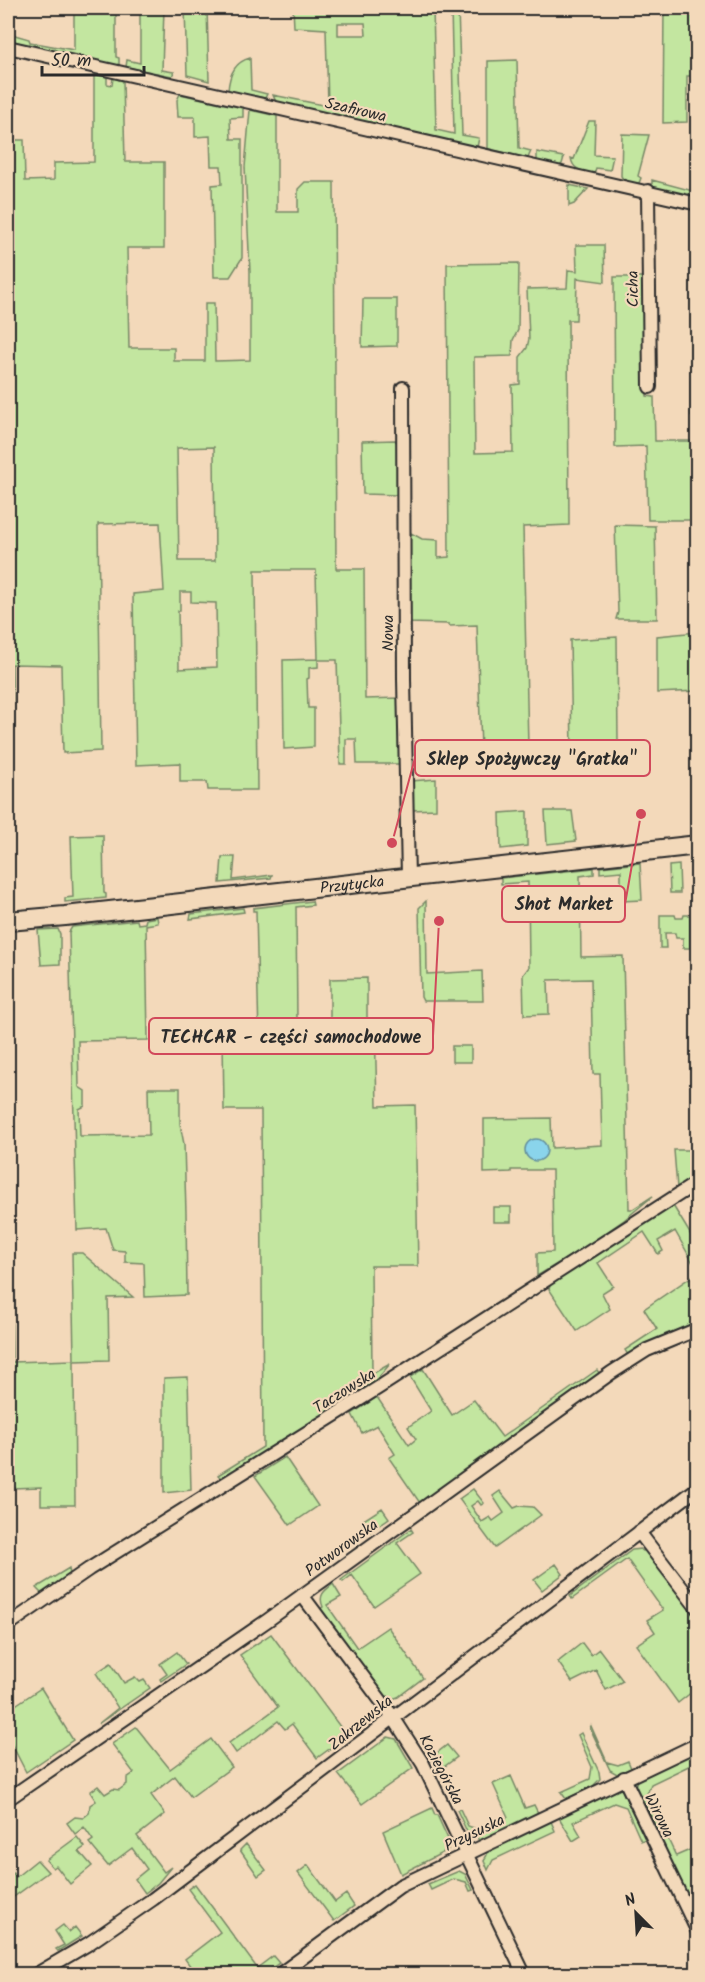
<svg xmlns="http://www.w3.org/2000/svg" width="705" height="1982" font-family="Kalam,sans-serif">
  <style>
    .green { fill: #c3e6a0; stroke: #786; stroke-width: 1.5; fill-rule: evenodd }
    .water { fill: #8ad4eb; stroke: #64909e; stroke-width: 1.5 }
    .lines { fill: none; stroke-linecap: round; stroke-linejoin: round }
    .minor-casing { stroke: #2b2b2b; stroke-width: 16 }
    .secondary-casing { stroke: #2b2b2b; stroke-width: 22 }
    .minor { stroke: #f3d9ba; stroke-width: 12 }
    .secondary { stroke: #f3d9ba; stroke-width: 18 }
    .labels { text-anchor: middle; stroke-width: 4.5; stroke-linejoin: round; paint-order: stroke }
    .street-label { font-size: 16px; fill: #2b2b2b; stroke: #f3d9ba }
    .leader { fill: none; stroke: #d1495b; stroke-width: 2 }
    .callout-dot { fill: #d1495b; stroke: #f3d9ba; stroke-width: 2 }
    .callout { fill: #f3d9ba; stroke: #d1495b; stroke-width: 2 }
    .callout-label { font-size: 18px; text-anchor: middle; font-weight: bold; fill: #2b2b2b }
  </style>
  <rect width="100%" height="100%" fill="#f3d9ba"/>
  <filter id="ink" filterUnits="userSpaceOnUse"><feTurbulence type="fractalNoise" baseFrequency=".0167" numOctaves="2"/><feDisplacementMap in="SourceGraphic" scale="12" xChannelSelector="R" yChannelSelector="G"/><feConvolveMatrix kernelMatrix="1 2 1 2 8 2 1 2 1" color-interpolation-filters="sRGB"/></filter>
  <g filter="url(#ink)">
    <path class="green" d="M74 8H116V57L119 58V66L8 40V33L29 39 30 42 74 50Z
      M140 8H164L162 70 174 72 172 76 126 67 127 60 140 63Z
      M185 8H207L209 81 187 75Z
      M293 8H433L436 130 454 134 451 8H458L462 135 479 138 477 147 276 102 273 95 328 106 326 29 294 27ZM365 23 366 35H338V23Z
      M664 8H697V76H687V122L663 123Z
      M250 58 251 90 267 94 265 98 228 91C229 75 234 62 250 58Z
      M517 60 519 148 531 151 528 158 488 149V61Z
      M94 73 107 77V84L112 85 113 78 123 81 125 162H164V248H127L129 348H174V361H205V303H214L215 361 250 360V272L245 167 250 110 277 116V212H298V189L305 182H334L336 569H364L365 699 399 698 401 764H357L356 739H346V764H340L337 660H318V667L309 668V678L307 679 308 708H314V747L284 749 283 660 318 659 316 570H255L257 790H208L207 782H180V763L136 765 133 594 164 591 160 523 98 524 101 751 63 753 61 665 12 664 14 786H8V140H24L25 181 54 180V163L94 162ZM214 447 215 561H179L177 448ZM180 592H191V602L216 603 217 667 179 669 178 611H180Z
      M180 94 243 108V117L230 118 231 139H242V258L230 277H214L212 185 222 184 221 166H211L210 136 195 137V117H178L177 100Z
      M589 121H595L594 155 613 156 610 170 596 168 594 174C583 171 573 171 571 158L574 159Z
      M622 134 649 135 638 176 641 178 639 183 634 184 623 179 621 176Z
      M537 152 564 157 562 164 559 166 537 161Z
      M652 180 697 192V198L652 187Z
      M569 185 588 189 574 204 569 206Z
      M576 245H604L605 282 577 278 576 320H568L569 525 523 527 528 746 481 750 477 625 449 626V624L408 623V538L411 533 422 539 438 540V558L449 557 447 264 519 263 518 330 513 340 512 356 474 357 475 453 513 452 512 385 520 384V357L527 348 529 339 527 289 567 288 568 270 577 271Z
      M614 277H644L647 396 654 397 655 441H692L695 520H648L646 446 615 447Z
      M363 299H397V346L362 347Z
      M691 381H697V416H691Z
      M395 440 398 445 399 495 363 494 362 441Z
      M615 525 655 526 657 619H616L618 612Z
      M697 632V691L657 693V636Z
      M617 637 618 742 572 749 570 640Z
      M436 779V809L412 810 411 781Z
      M527 811V846L501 849 500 813Z
      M545 811H572L576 841 547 844Z
      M103 835 104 893 106 894V898L65 902V898L73 897 71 836Z
      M222 857H235L233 880 272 875 271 878 220 883Z
      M640 863 642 900 621 901V871L600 873V867Z
      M679 865 680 893H670L669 866Z
      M594 868V874L580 876 581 957 623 956 629 1209H633L653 1196 624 1220 582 1249 537 1276V1253L553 1252 552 1170H511V1172L484 1173V1119L551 1118 552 1148 602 1145 600 1074H593L591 979 548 980 549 1014 524 1015 523 975 529 967 528 882 501 884V878Z
      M312 901 313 905 296 907 297 1021H330V979L367 978V1026L375 1023 377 1106 415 1105 418 1266H371L372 1374 390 1364 373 1384 233 1473 221 1478 218 1475 263 1447 261 1110H224L223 1039 259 1038 256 911H253V908Z
      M426 901 427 974 482 971 483 1001H423L421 997 419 908Z
      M243 908 244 912 190 919 191 914Z
      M660 915H675L676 918H683L684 915H690V948H683V938H676L675 933H665L666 948H660Z
      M157 917 158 923 146 925 148 1040 78 1041 79 1087 85 1091V1106L79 1109 80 1136 149 1135 148 1088H180V1124L184 1144 186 1213 187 1295 145 1297 144 1263 125 1262V1251L113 1250 106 1228 77 1230 69 932 72 927 137 920 138 924 145 923 146 919Z
      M58 929 60 934V964L41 965 38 930Z
      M452 1046H471V1062H452Z
      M8 1115 12 1362 74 1360 72 1253H82L133 1297 108 1298 109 1360 74 1361 75 1505H41V1487L11 1488 10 1442H8Z
      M674 1150H697V1175L677 1188Z
      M672 1204 697 1245V1270L675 1231 658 1241 663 1251 658 1254 644 1232 598 1263 613 1286 602 1293 610 1309 577 1331 549 1289 551 1283Z
      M493 1207H511V1222H493Z
      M697 1273V1322L654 1340 628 1355 625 1350 657 1329 644 1309Z
      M423 1369 452 1415 474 1400 502 1437 597 1370 600 1374 420 1503 389 1458 395 1454 377 1425 362 1433 352 1414 377 1397 409 1445 416 1439 408 1427 431 1411 410 1377Z
      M188 1377 191 1490 164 1493V1378Z
      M285 1457 318 1506 290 1525 255 1476Z
      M473 1489 484 1503 481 1505 478 1501 471 1506 482 1522 490 1517 493 1521 504 1513 493 1496 500 1491 514 1508 519 1506 533 1507 541 1515 495 1548 459 1499Z
      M382 1508 389 1518 365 1535V1528L362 1521Z
      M411 1529 413 1532 397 1543 420 1574 374 1606 352 1575 343 1582 341 1580Z
      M640 1549 643 1551 645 1549 697 1619V1688L678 1703 636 1645 655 1632 647 1620 663 1610 627 1559 572 1599 570 1596 632 1550Z
      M556 1564 563 1574 542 1590 534 1580Z
      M69 1568 70 1575 42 1594 36 1588Z
      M333 1584 341 1597 327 1605 357 1648 388 1627 423 1678 398 1697 392 1699 388 1696 386 1698 320 1609 323 1607C318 1595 324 1591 333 1584Z
      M271 1634 347 1736 317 1758 292 1724 285 1729 278 1721 236 1753 229 1743 278 1707 240 1655Z
      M582 1643 591 1655 599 1649 623 1681 606 1690 596 1670 572 1682 558 1662Z
      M177 1652 186 1664 161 1681 160 1679 167 1674 160 1664Z
      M111 1663 124 1683 135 1677 140 1682 144 1680 150 1688 98 1724 118 1708 96 1673Z
      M41 1688 73 1740 26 1772 8 1737V1703L11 1708Z
      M591 1726 607 1762 618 1765 628 1761 631 1768 617 1774 610 1770 590 1728Z
      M136 1727 170 1769 211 1739 232 1767 191 1797 175 1776 151 1795 165 1814 137 1836 164 1872 171 1867 158 1883 145 1893 135 1879 147 1869 132 1848 108 1866 89 1843 93 1840 84 1827 75 1834 67 1823 75 1817 83 1818 89 1813 90 1805 96 1801 90 1792 98 1786 105 1794 113 1789 119 1790 127 1784V1778L134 1773 112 1744Z
      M581 1733 599 1772 600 1779 593 1786 566 1799 561 1792 590 1779 592 1767 578 1735Z
      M388 1737 396 1739 413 1768 362 1804 338 1774Z
      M447 1745 457 1757 441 1769 433 1756Z
      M697 1749V1762L651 1784 647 1794 662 1828 655 1830 635 1787 637 1779Z
      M511 1776 525 1808 534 1805 538 1813 479 1841 477 1837 468 1834 457 1810 460 1809 468 1826 479 1830 508 1817 493 1784Z
      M618 1788 622 1790 645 1839 641 1841 626 1807 614 1803 573 1822 581 1836 573 1841 558 1816Z
      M432 1808 435 1815H437L448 1839V1850L401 1874 383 1831Z
      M550 1819 555 1831 493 1860 488 1870 484 1860 487 1855 485 1850Z
      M77 1837 85 1847 79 1851 92 1866 70 1884 56 1866 53 1868 46 1860Z
      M667 1837 676 1856 697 1847V1888L685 1896 659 1840Z
      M246 1844 266 1870 258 1876 240 1850Z
      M37 1860 48 1872 8 1901V1867L16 1877Z
      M308 1865 335 1902 346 1894 354 1906 334 1921 298 1873Z
      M459 1871 465 1874 473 1890 470 1891 466 1882 454 1879 431 1890 428 1884Z
      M195 1884 257 1968 273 1956 279 1963 263 1974H196L185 1959 220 1932 188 1889Z
      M63 1925 69 1932 75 1927 82 1936 58 1951 56 1949 64 1945 55 1931Z"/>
    <path class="water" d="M525 1150a11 11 0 1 1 22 0a11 11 0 1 1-22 0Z"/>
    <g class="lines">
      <defs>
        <path id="minor" d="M8 47 698 204
          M648 191 650 387
          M403 388 404 679 408 878
          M639 1532 698 1609
          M302 1595 393 1717 423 1764 524 1974
          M8 1625 89 1569 378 1388 698 1182
          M624 1778 698 1932
          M8 1799 268 1620 611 1373 647 1350 698 1329
          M37 1974 88 1944 153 1899 698 1488
          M280 1974 400 1886 698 1744"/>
        <g id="secondary">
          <path id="s1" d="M8 921 65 916 698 845"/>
        </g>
      </defs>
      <use href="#minor" class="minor-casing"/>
      <use href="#secondary" class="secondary-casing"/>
      <use href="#minor" class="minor"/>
      <use href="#secondary" class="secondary"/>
    </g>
  </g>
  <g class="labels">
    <g class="street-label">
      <text transform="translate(356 109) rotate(13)" y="6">Szafirowa</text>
      <text transform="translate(632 289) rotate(-91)" y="6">Cicha</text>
      <text transform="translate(387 633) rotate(-90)" y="6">Nowa</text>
      <text dy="6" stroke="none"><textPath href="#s1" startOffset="346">Przytycka</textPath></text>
      <text transform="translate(344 1390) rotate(-32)" y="6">Taczowska</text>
      <text transform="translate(341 1547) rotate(-36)" y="6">Potworowska</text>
      <text transform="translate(360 1722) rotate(-39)" y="6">Zakrzewska</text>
      <text transform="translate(442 1769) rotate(62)" y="6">Koziegórska</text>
      <text transform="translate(660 1815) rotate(64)" y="6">Wirowa</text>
      <text transform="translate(474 1832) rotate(-26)" y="6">Przysuska</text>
    </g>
  </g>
  <path class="leader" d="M392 843L415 758M641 814L625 904M439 921L433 1036"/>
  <g class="callout-dot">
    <circle cx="392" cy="843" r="6"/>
    <circle cx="641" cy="814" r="6"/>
    <circle cx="439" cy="921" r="6"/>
  </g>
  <g class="callout">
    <rect x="415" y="740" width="235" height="36" rx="6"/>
    <rect x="502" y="886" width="123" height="36" rx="6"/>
    <rect x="149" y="1018" width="284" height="36" rx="6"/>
  </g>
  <g class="callout-label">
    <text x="532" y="765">Sklep Spożywczy "Gratka"</text>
    <text x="564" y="910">Shot Market</text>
    <text x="291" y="1043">TECHCAR - części samochodowe</text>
  </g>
  <rect width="705" height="1982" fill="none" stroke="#f3d9ba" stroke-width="30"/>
  <rect x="15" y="15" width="675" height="1952" fill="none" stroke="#2b2b2b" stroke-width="2" filter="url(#ink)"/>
  <g transform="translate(636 1913) rotate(336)" stroke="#f3d9ba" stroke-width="4.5" paint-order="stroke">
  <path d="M0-4.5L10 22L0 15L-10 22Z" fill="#2b2b2b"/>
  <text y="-9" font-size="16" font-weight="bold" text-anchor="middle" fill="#2b2b2b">N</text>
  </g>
  <path d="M42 66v9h102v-9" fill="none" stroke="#2b2b2b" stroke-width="3"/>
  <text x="51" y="66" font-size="18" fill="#2b2b2b" stroke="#f3d9ba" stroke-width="4.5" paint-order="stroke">50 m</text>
</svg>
